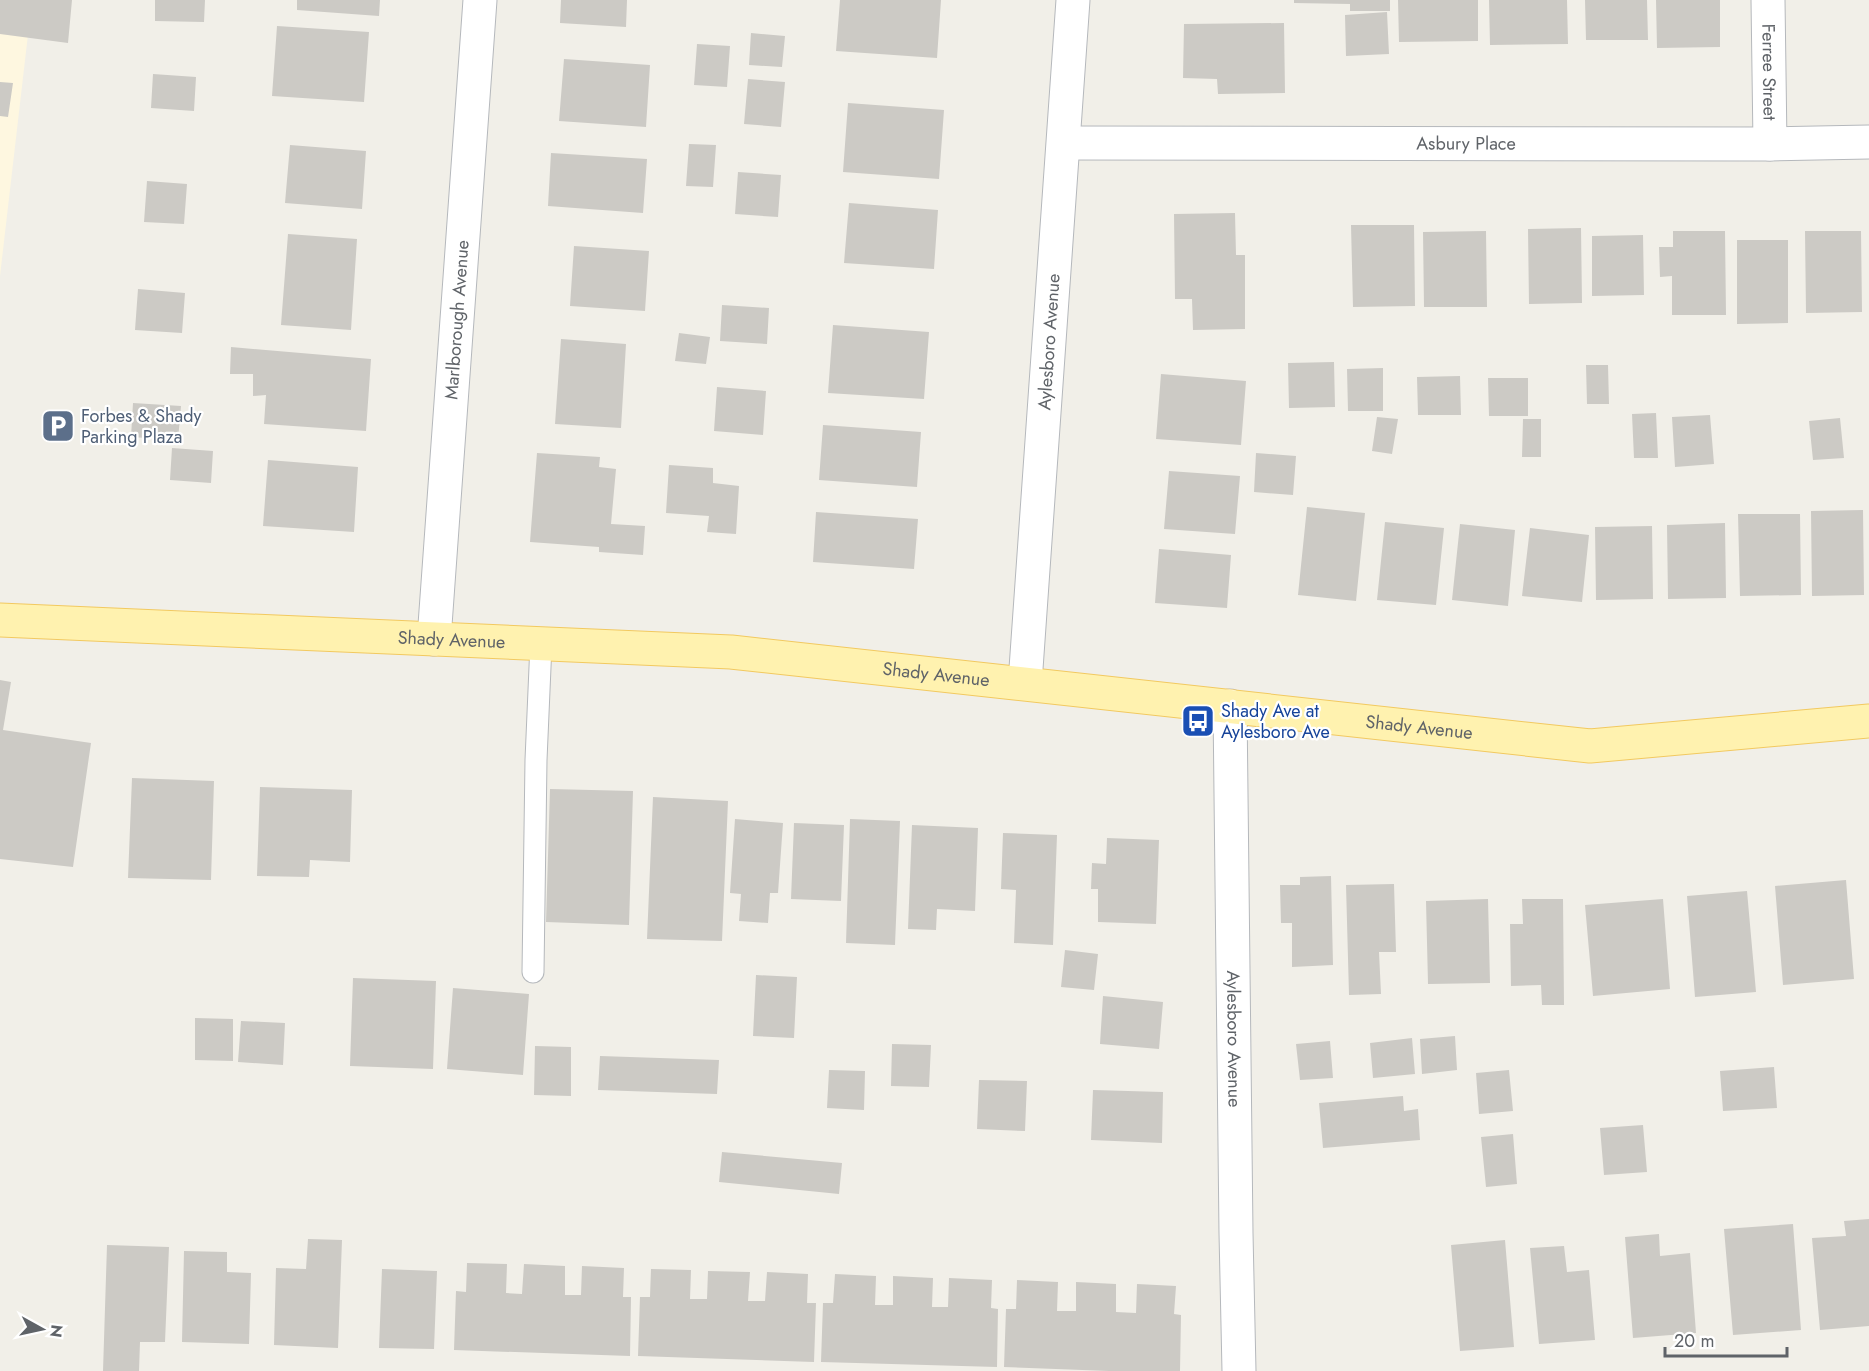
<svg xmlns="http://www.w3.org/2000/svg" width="1869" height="1371" font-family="Jost,sans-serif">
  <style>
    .commercial { fill: #fef7e0 }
    .building { fill: #cccac5 }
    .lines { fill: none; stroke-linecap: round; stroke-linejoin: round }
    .service-casing { stroke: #b5b8bc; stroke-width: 23 }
    .minor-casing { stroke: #b5b8bc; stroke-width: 35 }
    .primary-casing { stroke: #f2c960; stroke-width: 35 }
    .service { stroke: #fff; stroke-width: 21 }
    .minor { stroke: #fff; stroke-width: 33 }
    .primary { stroke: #fff2af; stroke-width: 33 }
    .labels { text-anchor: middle; stroke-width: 4.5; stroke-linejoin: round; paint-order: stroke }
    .street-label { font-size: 18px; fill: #5f6368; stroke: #fff }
    .service-label { font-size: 18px; fill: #4e5e75; stroke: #fff; text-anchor: start }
    .transit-label { font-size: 18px; fill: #164399; stroke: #fff; text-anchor: start }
  </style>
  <rect width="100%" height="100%" fill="#f1efe8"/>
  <path class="commercial" d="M0 0H32L0 276Z"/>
  <path class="building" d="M0 0H72L68 43 0 34Z
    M155 0H205L204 22 155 21Z
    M297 0H380L379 16 297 10Z
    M561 0H627L626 27 560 23Z
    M840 0H941L937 58 836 51Z
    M1294 0H1390V11H1350V4L1294 3Z
    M1398 0H1478V41L1399 42Z
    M1489 0H1567L1568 44 1490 45Z
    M1585 0H1647L1648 40H1586Z
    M1656 0H1720V47L1657 48Z
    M1387 12 1389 54 1346 56 1345 15Z
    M1284 23 1285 93 1218 94 1217 79 1183 78 1184 24Z
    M277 26 369 32 364 102 272 96Z
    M751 33 785 36 782 67 749 65Z
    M697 44 730 46 727 87 694 85Z
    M564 59 650 65 646 127 559 121Z
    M153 74 196 77 194 111 151 108Z
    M748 79 785 82 781 127 744 124Z
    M0 82 13 83 8 117 0 116Z
    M848 103 944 110 939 179 843 172Z
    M689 144 716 145 713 187 686 186Z
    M290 145 366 151 362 209 285 203Z
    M551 153 647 159 643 213 548 206Z
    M738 172 781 175 778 217 735 214Z
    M147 181 187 184 184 224 144 222Z
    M849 203 938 210 934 269 844 263Z
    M1235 213 1236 255H1245V329L1193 330 1192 299H1175L1174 214Z
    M1351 225H1414L1415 306 1353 307Z
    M1581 228 1582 303 1529 304 1528 229Z
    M1486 231 1487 307H1424L1423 232Z
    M1673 231H1725L1726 315H1672V276L1660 277 1659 247H1673Z
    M1805 231H1861L1862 312 1806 313Z
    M288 234 357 239 351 330 281 325Z
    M1643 235 1644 295 1592 296V236Z
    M1737 240H1788V323L1737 324Z
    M574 246 649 251 645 311 570 306Z
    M138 289 185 293 182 333 135 330Z
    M722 305 769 308 767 344 720 341Z
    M833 325 929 332 924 399 828 393Z
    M679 333 710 337 706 364 675 361Z
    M561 339 626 344 621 428 555 424Z
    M231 347 371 359 366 431 264 424 266 395 253 396V374H230Z
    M1334 362 1335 407 1289 408 1288 363Z
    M1586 365H1608L1609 404H1587Z
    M1383 368V411H1348L1347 369Z
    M1161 374 1246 381 1241 445 1156 439Z
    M1460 376 1461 415H1418L1417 377Z
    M1488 378H1528V416H1489Z
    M717 387 766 391 763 435 714 431Z
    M133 403 181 406 178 440 131 437Z
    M1656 413 1658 458H1634L1632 414Z
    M1710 415 1714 464 1675 467 1672 417Z
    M1377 417 1398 419 1392 454 1372 451Z
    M1840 418 1844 458 1813 460 1809 421Z
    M1523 419H1541V457H1522Z
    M823 425 921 432 917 487 819 480Z
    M172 448 213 451 211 483 170 480Z
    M537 453 600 457 599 467 616 469 611 524 645 526 643 555 599 552V547L530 542Z
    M1256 453 1296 456 1293 495 1254 492Z
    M268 460 358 467 354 532 263 526Z
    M669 465 713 468V483L739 486 736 534 707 532 709 516 666 513Z
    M1169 471 1240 476 1235 534 1164 529Z
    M1307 507 1365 513 1356 601 1298 595Z
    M1863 510 1864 595 1812 596 1811 511Z
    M816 512 918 519 914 569 813 562Z
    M1738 514H1800L1801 595 1740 596Z
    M1385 522 1444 528 1436 605 1377 600Z
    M1725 523 1726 598 1668 599 1667 525Z
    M1460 524 1515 530 1508 606 1452 600Z
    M1652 526 1653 599 1596 600 1595 527Z
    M1530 528 1589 535 1582 602 1522 596Z
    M1159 549 1231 555 1227 608 1155 603Z
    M0 680 11 682 3 730 91 743 73 867 0 859Z
    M132 778 214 781 211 880 128 878Z
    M260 787 352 790 350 862 310 860 309 877 257 876Z
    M550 789 633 791 629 925 546 922Z
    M653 797 728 801 722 941 647 939Z
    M735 819 783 823 778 893H770L768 923 739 921 741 894 730 893Z
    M850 819 900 821 895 945 846 943Z
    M794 823 844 825 841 901 791 899Z
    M912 825 978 828 975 911 937 909 936 930 908 929Z
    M1003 833 1057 835 1053 945 1014 943 1016 890 1001 889Z
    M1107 838 1159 840 1156 924 1098 922V889H1091L1092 863 1106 864Z
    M1331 876 1333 965 1292 967V923H1281L1280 885H1300V877Z
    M1846 880 1854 979 1783 985 1775 886Z
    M1394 884 1396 952H1379L1381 994 1349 995 1346 885Z
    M1747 891 1756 992 1695 997 1687 896Z
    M1488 899 1490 983 1428 984 1426 901Z
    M1522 899H1563L1564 1005H1542L1541 985 1511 986 1510 924H1523Z
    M1663 899 1670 989 1593 996 1585 905Z
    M1065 950 1098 954 1094 990 1061 987Z
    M756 975 797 977 794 1038 753 1036Z
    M353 978 436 981 433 1069 350 1066Z
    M453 988 529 994 523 1075 447 1069Z
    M1103 996 1163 1002 1159 1049 1100 1044Z
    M195 1018 233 1019V1061L195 1060Z
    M241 1021 285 1023 283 1065 238 1062Z
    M1455 1036 1457 1070 1422 1074 1420 1039Z
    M1412 1038 1415 1074 1373 1078 1370 1043Z
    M1330 1041 1333 1078 1300 1080 1296 1044Z
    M892 1044 931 1045 929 1087 891 1086Z
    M535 1046 571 1047V1096L534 1095Z
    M600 1056 719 1060 717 1094 598 1090Z
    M1774 1067 1777 1108 1723 1111 1720 1071Z
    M829 1070 865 1071 864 1110 827 1108Z
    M1509 1070 1513 1111 1479 1114 1476 1073Z
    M979 1080 1027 1081 1025 1131 977 1129Z
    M1093 1090 1163 1092 1162 1143 1091 1140Z
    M1403 1096 1404 1111 1418 1109 1420 1140 1323 1148 1319 1103Z
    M1643 1125 1647 1172 1604 1175 1600 1128Z
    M1513 1134 1517 1184 1486 1187 1481 1137Z
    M722 1152 842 1163 839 1194 719 1182Z
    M1869 1219V1326L1820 1330 1812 1238 1846 1236 1844 1221Z
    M1793 1224 1801 1330 1733 1335 1724 1229Z
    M1659 1234 1660 1256 1690 1253 1696 1333 1633 1338 1625 1237Z
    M308 1239 342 1240 338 1348 274 1345 276 1268 306 1269Z
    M1505 1240 1514 1347 1460 1351 1451 1245Z
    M107 1245 169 1247 165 1342H140L139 1371H103Z
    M1564 1246 1567 1272 1589 1270 1595 1340 1539 1344 1530 1248Z
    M184 1251 227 1252V1272L251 1273 249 1344 182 1342Z
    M467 1263 507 1264 506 1293 522 1294 524 1264 565 1266V1295H581L582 1266 624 1268 623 1297H631L630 1356 454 1350 456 1291 466 1292Z
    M382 1269 437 1271 434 1349 379 1348Z
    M651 1269 691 1270 690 1299H707L708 1271 750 1272 748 1301H765L767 1272 808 1274 807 1303H816L814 1362 638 1356 640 1297H650Z
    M835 1274 876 1276 875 1305H893V1276L933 1278 932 1307H948L949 1278 992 1280 991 1308 998 1309 997 1367 821 1362 823 1303H833Z
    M1017 1280 1058 1282 1057 1311H1076V1282L1116 1284V1312L1136 1313 1137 1284 1176 1286 1174 1314 1181 1315 1180 1371H1109L1004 1367 1006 1309H1016Z"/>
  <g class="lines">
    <defs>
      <path id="service" d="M533 972 536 760 541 644"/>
      <g id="minor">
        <path id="s1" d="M1768 0 1770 144"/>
        <path id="s2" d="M1064 143 1770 144 1869 142"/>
        <path id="s3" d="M434 639 480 0"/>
        <path id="s4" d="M1025 683 1073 0"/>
        <path id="s5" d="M1230 706 1236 1233 1239 1371"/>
      </g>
      <g id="primary">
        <path id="s6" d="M0 620 731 652 1590 746 1869 721"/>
      </g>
    </defs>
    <use href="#service" class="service-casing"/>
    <use href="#minor" class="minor-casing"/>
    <use href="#primary" class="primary-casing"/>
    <use href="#service" class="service"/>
    <use href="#minor" class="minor"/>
    <use href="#primary" class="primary"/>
  </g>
  <defs>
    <symbol id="parking-square" viewBox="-11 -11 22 22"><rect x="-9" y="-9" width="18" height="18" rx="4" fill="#5c6f8a" stroke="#fff"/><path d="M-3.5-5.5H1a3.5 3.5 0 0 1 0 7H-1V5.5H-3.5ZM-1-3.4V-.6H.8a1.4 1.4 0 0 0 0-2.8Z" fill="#fff"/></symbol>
    <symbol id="bus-square" viewBox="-11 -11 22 22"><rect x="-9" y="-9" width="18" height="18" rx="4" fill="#1a4fb4" stroke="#fff"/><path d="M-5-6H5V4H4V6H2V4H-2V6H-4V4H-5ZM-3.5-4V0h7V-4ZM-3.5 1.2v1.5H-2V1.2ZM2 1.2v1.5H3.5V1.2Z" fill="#fff"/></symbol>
  </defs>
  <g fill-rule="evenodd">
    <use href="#parking-square" x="39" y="407" width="38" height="38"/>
    <use href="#bus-square" x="1179" y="702" width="38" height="38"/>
  </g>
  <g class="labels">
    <g class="street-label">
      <text dy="6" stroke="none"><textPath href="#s1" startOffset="72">Ferree Street</textPath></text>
      <text dy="6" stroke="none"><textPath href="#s2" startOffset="402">Asbury Place</textPath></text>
      <text dy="6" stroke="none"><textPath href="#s3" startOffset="320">Marlborough Avenue</textPath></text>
      <text dy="6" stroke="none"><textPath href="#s4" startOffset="342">Aylesboro Avenue</textPath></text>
      <text dy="6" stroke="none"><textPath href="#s6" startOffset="452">Shady Avenue</textPath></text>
      <text dy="6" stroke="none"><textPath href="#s6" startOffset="938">Shady Avenue</textPath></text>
      <text dy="6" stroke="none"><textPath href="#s6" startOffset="1424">Shady Avenue</textPath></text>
      <text dy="6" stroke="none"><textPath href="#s5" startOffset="333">Aylesboro Avenue</textPath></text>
    </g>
    <g class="service-label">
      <text x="81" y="422">Forbes &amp; Shady<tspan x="81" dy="21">Parking Plaza</tspan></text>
    </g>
    <g class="transit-label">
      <text x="1221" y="717">Shady Ave at<tspan x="1221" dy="21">Aylesboro Ave</tspan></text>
    </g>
  </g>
  <g transform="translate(42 1329) rotate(98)" stroke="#ffffff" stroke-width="4.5" paint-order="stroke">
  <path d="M0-4.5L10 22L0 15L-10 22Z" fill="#5f6368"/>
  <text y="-9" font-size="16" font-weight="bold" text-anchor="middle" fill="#5f6368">N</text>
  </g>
  <path d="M1665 1347v9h122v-9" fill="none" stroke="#5f6368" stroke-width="3"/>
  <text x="1674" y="1347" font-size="18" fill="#5f6368" stroke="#ffffff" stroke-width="4.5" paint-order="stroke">20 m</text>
</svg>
